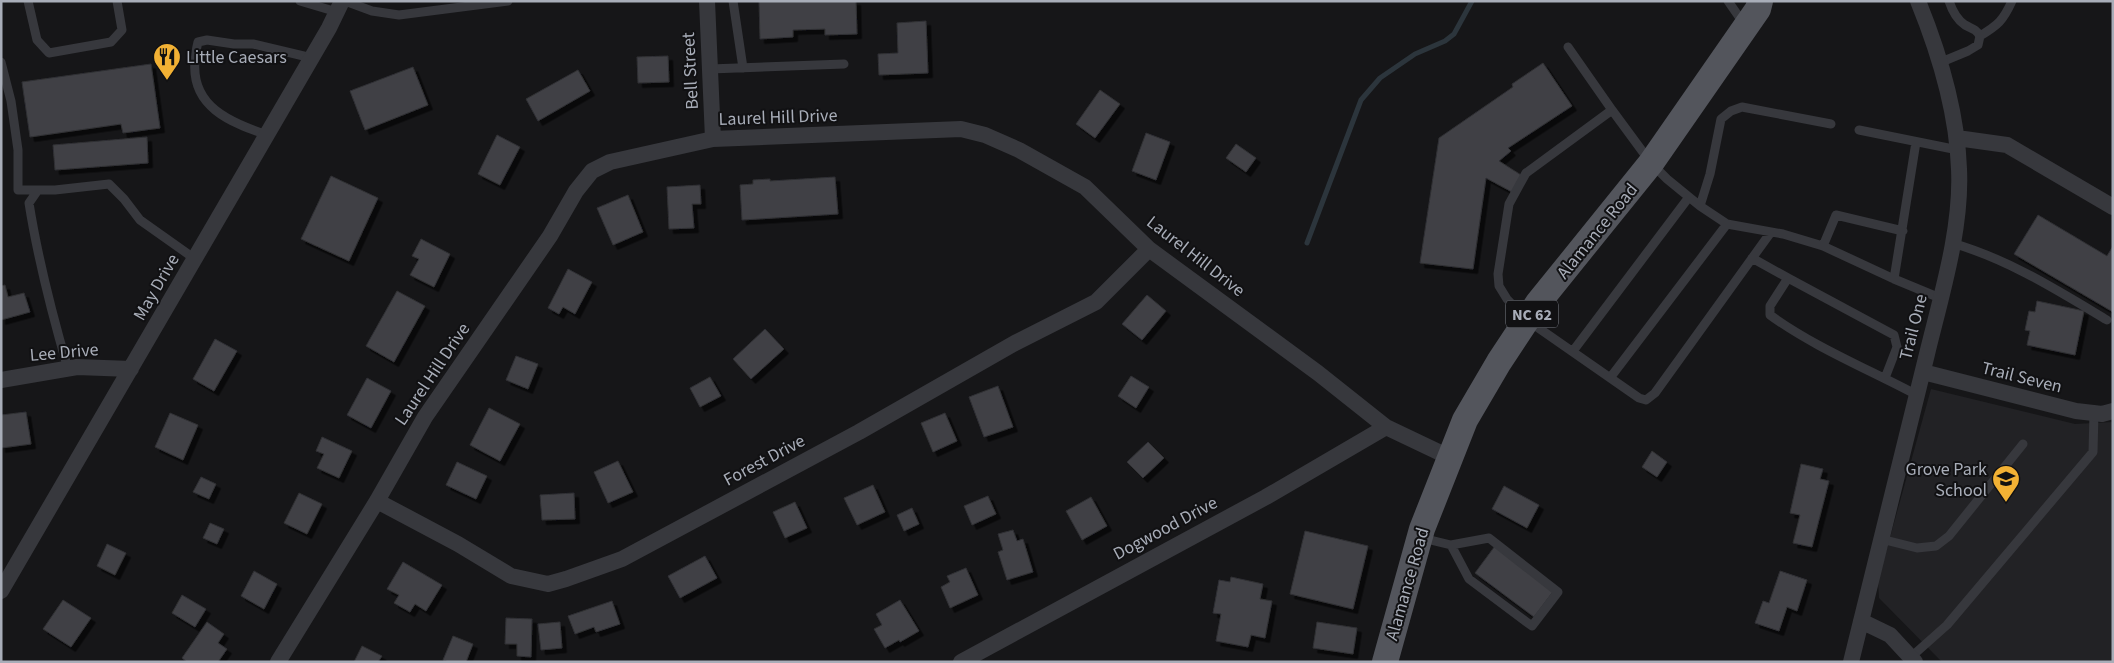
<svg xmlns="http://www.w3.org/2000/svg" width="2114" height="663" font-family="'Source Sans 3',sans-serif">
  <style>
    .built { fill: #222225 }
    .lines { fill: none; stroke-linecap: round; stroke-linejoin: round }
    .stream { stroke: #2c353c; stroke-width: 5 }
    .building { fill: #404145; stroke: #303034; filter: url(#shadow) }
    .service { stroke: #37383d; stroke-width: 9 }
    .minor { stroke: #37383d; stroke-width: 16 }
    .primary { stroke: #53555c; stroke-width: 26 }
    .labels { text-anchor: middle; stroke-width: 4; stroke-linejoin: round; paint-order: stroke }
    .shield { fill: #111113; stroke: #7b7e86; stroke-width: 1 }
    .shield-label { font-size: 16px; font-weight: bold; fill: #a8adb8 }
    .poi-label { font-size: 18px; fill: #a8adb8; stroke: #111113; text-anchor: start }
    .street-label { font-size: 18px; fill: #a8adb8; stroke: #111113 }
  </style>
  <defs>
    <filter id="shadow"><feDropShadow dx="4.5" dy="4.5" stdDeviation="0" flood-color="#0009"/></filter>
  </defs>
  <rect width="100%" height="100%" fill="#161618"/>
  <path class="built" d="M1931 389 2075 424 2113 422V662H1942L1879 598 1878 581Z"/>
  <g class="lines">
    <path class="stream" d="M1307 243 1361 100 1380 78 1415 54 1445 41 1454 34 1472 1"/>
  </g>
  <path class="building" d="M759 1H856L857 34 825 35V29L793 30V37L760 39Z
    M926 21 928 73 879 75 878 54 898 53 897 23Z
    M668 56 669 82 638 83 637 57Z
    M1543 63 1572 106 1508 148 1511 151 1499 161 1521 175 1512 192 1486 178 1473 269 1420 263 1439 138 1513 87 1512 84Z
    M151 64 160 128 123 133 121 124 30 137 22 82Z
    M413 67 428 105 365 130 350 91Z
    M578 70 590 91 538 121 526 99Z
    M1100 90 1120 104 1095 138 1076 124Z
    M1146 133 1170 142 1156 180 1132 171Z
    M497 135 520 147 500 185 478 174Z
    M147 137 148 163 55 170 53 145Z
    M1236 144 1256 158 1246 172 1226 158Z
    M331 176 378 198 349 261 301 239Z
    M835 177 838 214 742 220 740 185 753 184V180L770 179V181Z
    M700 185 701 204H692L694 228 669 229 667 187Z
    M628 195 643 232 613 245 597 208Z
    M2038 215 2107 256 2113 246V312L2014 254Z
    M421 239 450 254 434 287 410 275 419 259 412 256Z
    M568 269 592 282 575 314 563 307 559 314 548 308Z
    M5 285 8 297 24 293 30 312 1 320V286Z
    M397 291 425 306 394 362 366 346Z
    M1147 295 1166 311 1142 340 1122 324Z
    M2037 301 2084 311 2075 355 2027 345 2030 331 2025 330 2029 311 2035 312Z
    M765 329 784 349 751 379 733 359Z
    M215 339 237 351 214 391 193 379Z
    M516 356 538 364 528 389 506 380Z
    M1131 376 1149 387 1136 408 1118 396Z
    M710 377 721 396 700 407 690 388Z
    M367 378 391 391 371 428 347 415Z
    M998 386 1013 427 984 437 969 397Z
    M489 408 520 424 500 461 470 445Z
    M26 412 31 444 1 448V415Z
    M170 413 198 425 183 460 155 447Z
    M945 413 957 441 933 452 921 423Z
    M322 437 352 451 339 478 317 468 324 454 316 451Z
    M1148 442 1164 458 1143 478 1127 462Z
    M1652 451 1667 462 1657 477 1642 467Z
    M618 461 633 492 608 503 594 472Z
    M457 462 487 476 476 499 446 485Z
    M1801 464 1823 469 1820 479 1829 481 1812 547 1793 543 1800 515 1790 513Z
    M201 477 216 484 209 499 193 492Z
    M873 485 885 512 857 525 844 498Z
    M1504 486 1539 505 1527 528 1492 509Z
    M299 493 322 504 307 534 284 523Z
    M574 493 575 519 542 520 540 495Z
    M988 496 996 514 972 525 964 506Z
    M1091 497 1107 526 1082 540 1066 511Z
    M795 502 807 528 785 538 773 512Z
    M912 508 919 524 904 531 897 515Z
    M210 523 224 529 217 544 203 538Z
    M1013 530 1017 541 1023 539 1033 572 1007 580 998 552 1003 550 998 534Z
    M1305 531 1368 546 1353 609 1290 594Z
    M107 544 126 553 115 575 97 566Z
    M1495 546 1555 589 1534 617 1475 573Z
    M705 556 717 578 680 598 668 576Z
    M403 562 442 585 426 611 415 604 410 612 394 603 399 595 387 589Z
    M966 568 978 595 950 608 941 587 950 582 947 576Z
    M254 571 277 584 264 609 241 596Z
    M1780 571 1807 580 1797 611 1787 607 1779 631 1755 623 1763 601 1769 603Z
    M1231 577 1263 584 1260 599 1272 601 1265 638 1251 635 1248 647 1216 641 1221 614 1213 613 1219 580 1230 582Z
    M182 595 206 609 195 627 172 613Z
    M63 600 91 618 71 647 43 629Z
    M900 600 919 631 900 642 899 640 885 648 874 629 882 625 876 614Z
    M612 601 620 624 596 632 594 627 575 634 568 616Z
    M506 618 532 619 531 657 517 656V644H505Z
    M207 622 224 634 218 643 227 649 218 662H187L182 658Z
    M560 622 562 648 541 650 538 624Z
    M1317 622 1357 628 1353 654 1313 648Z
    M453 636 473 644 466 662H449L443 660Z
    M362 646 382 656 378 662H354Z"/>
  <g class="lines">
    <path class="service" d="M28 1 37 40 49 53 111 42 122 30 117 1
      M300 1 337 12
      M345 1 372 11 399 15 508 1
      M733 1 743 68
      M1728 1 1744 24
      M1980 36C1998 25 2003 21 2012 1
      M1568 47 1612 110
      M1 62 11 101 18 150V190H55L109 184 124 199 140 220 195 259
      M1939 63 1968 51 1978 45 1980 36C1975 28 1972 29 1965 25 1956 19 1952 10 1949 1
      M710 69 844 64
      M1859 130 1958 150
      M267 135C230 122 191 107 195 61 196 54 196 49 198 42L207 40 234 44H253L312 58
      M1916 142 1894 279 1940 298
      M38 190 29 203C38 260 52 314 68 369
      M1700 206 1727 224 1783 234 1823 246 1894 279
      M1771 232 1655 393 1646 400 1639 398 1527 320 1507 299 1499 286 1498 274 1509 204 1526 173 1612 110 1651 163 1667 179 1700 206 1710 174 1721 119 1731 111 1742 107 1831 124
      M1952 243C2008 259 2057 290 2107 320
      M1823 246 1836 215 1903 231
      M1752 258 1788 278
      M1573 351 1689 197
      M1610 378 1727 224
      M1885 378 1897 347 1894 335 1788 278 1770 306V315C1814 347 1868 369 1917 395
      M1422 538 1451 545 1469 579 1532 626 1558 592 1489 538 1451 545
      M1881 539 1917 548 1936 546 1949 536 2023 444
      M1911 657 1947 625 2093 452 2094 413"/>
    <path class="minor" d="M707 1 713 139
      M1957 138 2007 145 2113 207
      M1923 372 2076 411 2102 414 2113 411
      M1 380 77 367 131 369
      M377 501 458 544 511 576 548 584 566 579 622 559 859 432 1015 343 1096 302 1149 249
      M1 591 329 28 342 1
      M1861 621 1890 635 1915 662
      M278 662 377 501 425 417 550 236 576 191 592 171 610 162 713 139 961 129 985 135 1019 150 1085 187 1149 249 1318 373 1386 427 1449 457
      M961 662 1266 497 1386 427
      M1851 662C1876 559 1902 457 1927 354 1941 296 1962 229 1959 169 1957 111 1940 55 1918 1"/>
    <path class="primary" d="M1385 662 1422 529 1465 420 1499 362 1538 303 1651 163 1758 9 1760 1"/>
  </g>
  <defs>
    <symbol id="restaurant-pin" viewBox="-11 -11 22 30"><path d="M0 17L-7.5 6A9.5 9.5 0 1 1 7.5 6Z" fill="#f2b134" stroke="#111113"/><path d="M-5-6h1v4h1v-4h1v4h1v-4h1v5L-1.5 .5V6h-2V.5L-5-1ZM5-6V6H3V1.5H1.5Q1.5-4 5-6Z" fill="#111"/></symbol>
    <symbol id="school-pin" viewBox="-11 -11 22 30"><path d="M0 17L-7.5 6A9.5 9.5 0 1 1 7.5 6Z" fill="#f2b134" stroke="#111113"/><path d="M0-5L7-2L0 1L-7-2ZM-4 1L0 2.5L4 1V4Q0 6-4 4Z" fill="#111"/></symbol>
  </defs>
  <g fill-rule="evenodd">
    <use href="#restaurant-pin" x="151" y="41" width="32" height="43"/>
    <use href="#school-pin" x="1990" y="463" width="32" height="43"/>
  </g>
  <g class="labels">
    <rect class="shield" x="1506" y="300.5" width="52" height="27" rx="4"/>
    <g class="shield-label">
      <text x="1532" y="320">NC 62</text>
    </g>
    <g class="poi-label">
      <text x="186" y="63">Little Caesars</text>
      <text x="1987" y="475" text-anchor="end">Grove Park<tspan x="1987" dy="21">School</tspan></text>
    </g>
    <g class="street-label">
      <text transform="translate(690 71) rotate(-93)" y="6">Bell Street</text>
      <text transform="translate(778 117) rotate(-2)" y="6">Laurel Hill Drive</text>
      <text transform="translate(1597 231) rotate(-51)" y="6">Alamance Road</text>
      <text transform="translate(1196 256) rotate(38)" y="6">Laurel Hill Drive</text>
      <text transform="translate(156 287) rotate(-60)" y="6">May Drive</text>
      <text transform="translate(1913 327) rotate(-76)" y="6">Trail One</text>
      <text transform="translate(64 352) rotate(-5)" y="6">Lee Drive</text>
      <text transform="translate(432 374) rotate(-56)" y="6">Laurel Hill Drive</text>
      <text transform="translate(2022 377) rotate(14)" y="6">Trail Seven</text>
      <text transform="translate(764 460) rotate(-28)" y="6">Forest Drive</text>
      <text transform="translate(1165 528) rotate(-28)" y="6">Dogwood Drive</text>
      <text transform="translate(1407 584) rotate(-74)" y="6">Alamance Road</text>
    </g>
  </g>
  <rect width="2114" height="663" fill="none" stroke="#a8adb8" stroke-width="5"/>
</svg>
